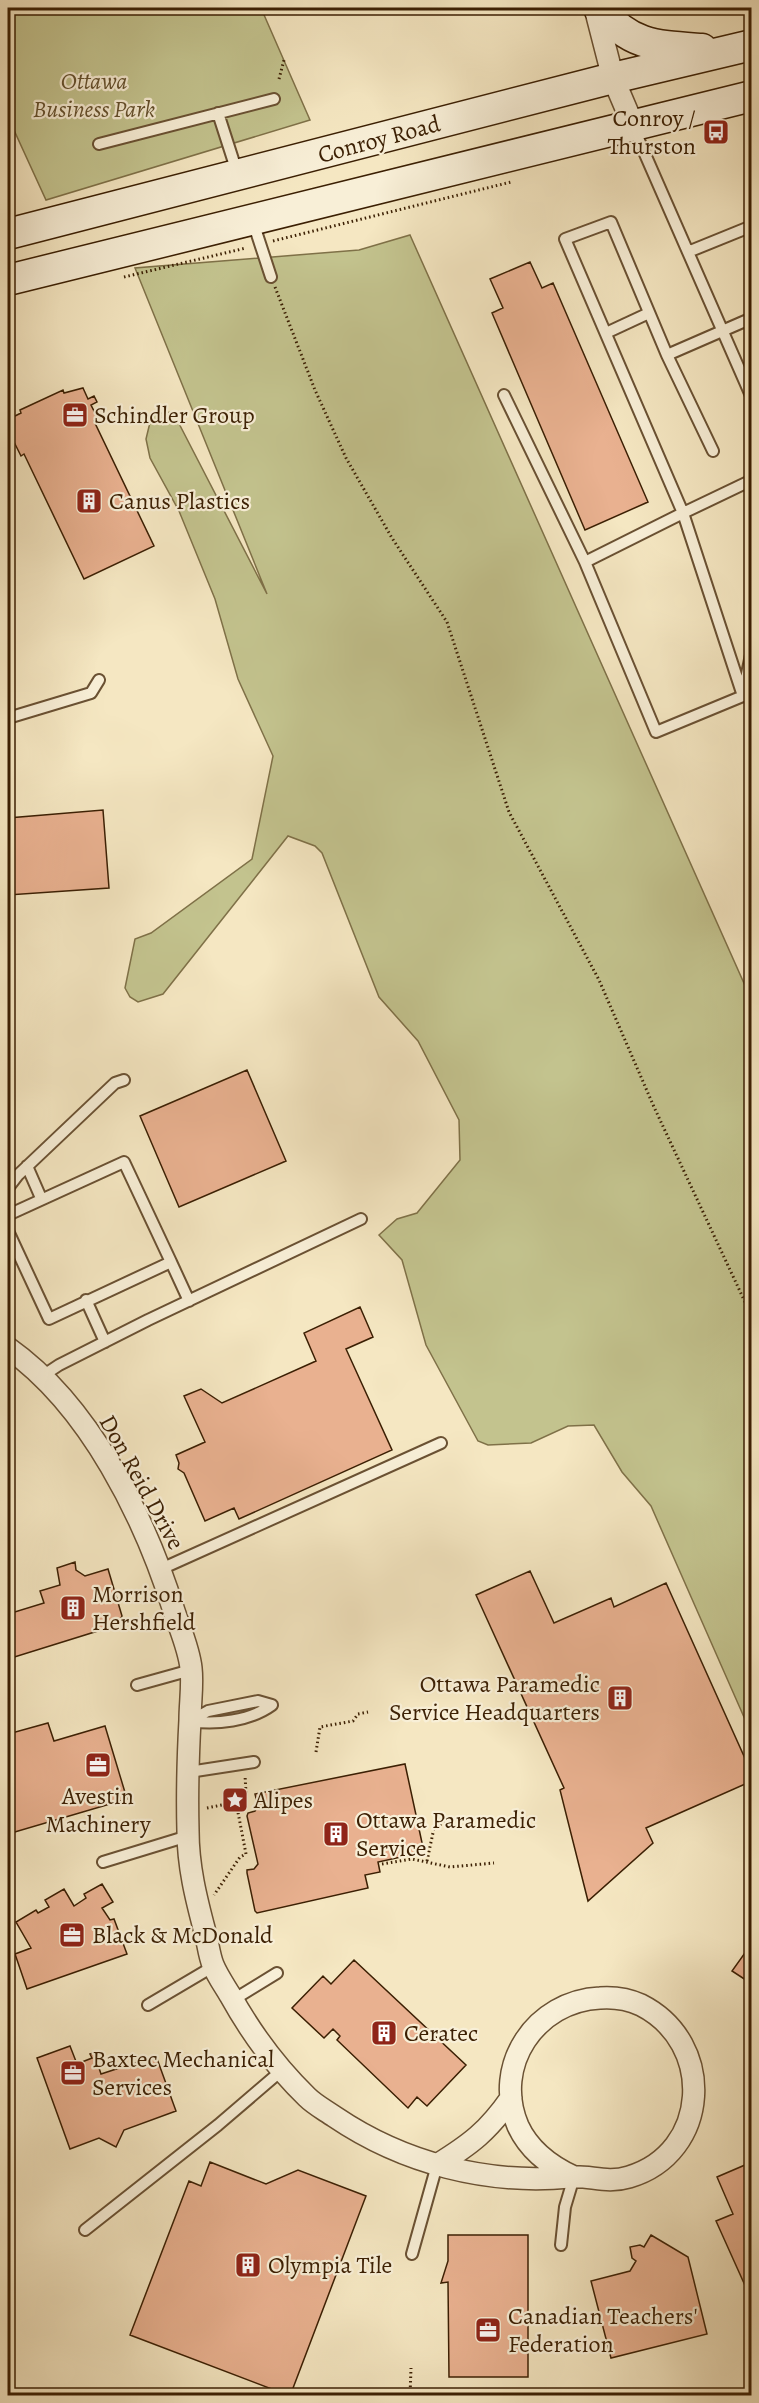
<svg xmlns="http://www.w3.org/2000/svg" width="759" height="2403" font-family="Alegreya,serif">
  <style>
    .green { fill: #c3c38e; stroke: #7f7148; stroke-width: 1.5 }
    .building { fill: #e9b190; stroke: #3b1f03; stroke-width: 1.5 }
    .lines { fill: none; stroke-linecap: round; stroke-linejoin: round }
    .lane-casing { stroke: #6a5133; stroke-width: 14 }
    .street-casing { stroke: #6a5133; stroke-width: 24 }
    .secondary-casing { stroke: #3b1f03; stroke-width: 33 }
    .path { stroke: #3b1f03; stroke-width: 3; stroke-dasharray: 1.5 3; stroke-linecap: butt }
    .lane { stroke: #f8efd7; stroke-width: 10 }
    .street { stroke: #f8efd7; stroke-width: 21 }
    .secondary { stroke: #f8efd7; stroke-width: 30 }
    .labels { text-anchor: middle; stroke-width: 4.5; stroke-linejoin: round; paint-order: stroke }
    .park-label { font-size: 24px; font-style: italic; fill: #64502d; stroke: #f8efd7 }
    .poi-label { font-size: 24px; fill: #3b1f03; stroke: #f8efd7; text-anchor: start }
    .street-label { font-size: 24px; fill: #3b1f03; stroke: #f8efd7 }
  </style>
  <rect width="100%" height="100%" fill="#f5e7c2"/>
  <filter id="stains"><feTurbulence type="fractalNoise" baseFrequency=".00333" numOctaves="4"/><feColorMatrix values="0 0 0 0 .2 0 0 0 0 .09 0 0 0 0 .02 0 0 0 .5 -.17"/></filter>
  <radialGradient id="worn" r=".72"><stop offset=".6" stop-color="#630" stop-opacity="0"/><stop offset="1" stop-color="#630" stop-opacity=".3"/></radialGradient>
  <path class="green" d="M8 8H261L310 120 46 200 8 117Z
    M410 235 751 999V1733L651 1506 622 1472 594 1425 568 1426 531 1443 488 1445 478 1441 426 1345 402 1260 379 1235 397 1219 417 1213 460 1160 459 1120 418 1041 379 997 322 853 315 846 288 836 163 994 138 1002 130 997 125 988 135 939 151 933 252 859 273 756 238 679 215 599 179 511 150 458 146 439 152 414 173 412 267 594 135 268 359 250Z"/>
  <path class="building" d="M530 262 542 288 553 283 648 502 585 530 492 313 503 308 490 279Z
    M83 388 88 399 94 396 97 402 91 405 98 419 94 421 154 546 84 579 24 454 21 456 14 442 8 443V437L11 435 8 423 14 420 13 417 21 413 20 410 63 390 64 393Z
    M103 810 109 888 8 895V818Z
    M247 1070 286 1161 179 1207 140 1116Z
    M360 1307 373 1337 346 1349 392 1450 239 1519 234 1508 205 1521 184 1473 178 1469 179 1463 176 1455 205 1442 184 1396 201 1389 222 1403 316 1361 304 1333Z
    M75 1562 76 1570 85 1576 108 1569 122 1616 117 1625 8 1659V1614L44 1603 40 1591 60 1585 57 1568Z
    M530 1571 554 1623 611 1598 614 1607 666 1583 752 1774V1781L646 1828 653 1843 588 1901 560 1790 564 1788 476 1595Z
    M48 1723 54 1741 105 1726 127 1799 8 1834V1734Z
    M405 1764 424 1852 378 1862 380 1872 365 1875 368 1888 257 1913 255 1911 247 1873V1870L254 1869 258 1864 247 1816 248 1813 255 1811 258 1806 255 1794Z
    M102 1884 113 1902 102 1908 110 1920 114 1919 127 1954 27 1989 15 1954 31 1948 16 1922 36 1910 38 1913 49 1907 45 1900 64 1889 74 1906 86 1898 84 1894Z
    M752 1943V1984L732 1971Z
    M354 1960 466 2065 427 2106 417 2097 408 2108 337 2040 340 2036 333 2029 324 2038 292 2008 323 1976 331 1984Z
    M70 2046 77 2064 92 2058 90 2054 94 2053 101 2074 156 2056 176 2111 124 2130 116 2147 99 2138 70 2149 37 2058Z
    M210 2162 266 2184 298 2170 366 2196 290 2396 130 2335 189 2181 201 2186Z
    M752 2162V2301L716 2221 733 2214 717 2177Z
    M448 2235H528V2377H449L448 2282 441 2283 448 2261Z
    M651 2235 688 2257 707 2334 611 2358 591 2281 630 2271 636 2261 632 2258 630 2247 640 2245 644 2247Z"/>
  <g class="lines">
    <defs>
      <path id="lane" d="M218 113 237 172
        M634 129 752 398
        M99 144 274 99
        M253 222 271 277
        M688 252 752 226
        M752 318 667 355 611 222 565 239 683 513 752 480
        M606 333 649 313
        M667 355 713 451
        M504 395 585 562
        M683 513 743 696 656 732 585 562Z
        M743 693 752 650
        M8 718 91 693 99 680
        M27 1166 41 1198
        M8 1188 18 1175 115 1083 124 1080
        M8 1215 124 1162 171 1262 49 1319 8 1231
        M171 1262 189 1301
        M86 1300 105 1342
        M41 1377 59 1365 148 1320 361 1219
        M161 1569 441 1443
        M137 1685 191 1670
        M190 1721 208 1711 258 1701 272 1705
        M190 1721C216 1725 250 1721 272 1705
        M189 1772 254 1762
        M103 1862 188 1836
        M233 2000 277 1973
        M148 2005 214 1966
        M85 2230 218 2125 281 2071
        M561 2245 565 2207 574 2177
        M412 2254 437 2165"/>
      <path id="street" d="M595 8 613 78 633 125
        M8 1348C90 1406 145 1518 174 1611 180 1629 189 1649 191 1668 193 1685 190 1703 190 1720 188 1757 187 1794 188 1831 188 1866 196 1898 205 1932 208 1943 209 1955 213 1965 217 1975 224 1985 230 1995 251 2033 275 2066 307 2097 315 2105 325 2110 335 2117 403 2163 487 2185 570 2177 590 2175 606 2184 629 2177 710 2153 716 2043 641 2005 628 1999 614 1997 600 1998 536 2001 492 2065 518 2126 529 2150 550 2166 574 2177
        M437 2165C471 2144 488 2131 511 2098"/>
      <path id="secondary" d="M599 8C630 46 656 46 702 49
        M8 234 613 78 752 45
        M8 280 752 96"/>
    </defs>
    <use href="#lane" class="lane-casing"/>
    <use href="#street" class="street-casing"/>
    <use href="#secondary" class="secondary-casing"/>
    <path class="path" d="M279 79 284 60
      M273 241 511 182
      M124 277 246 248
      M275 287 315 390 346 458 392 538 447 622 509 812 599 980 654 1107 752 1317
      M316 1752 320 1727 353 1721 358 1714 368 1712
      M236 1802 246 1793 245 1775
      M207 1808 236 1802 246 1854 240 1857 214 1895
      M427 1861 434 1828 445 1822 442 1811
      M382 1864 412 1859 450 1867 494 1863
      M410 2396 411 2368"/>
    <use href="#lane" class="lane"/>
    <use href="#street" class="street"/>
    <use href="#secondary" class="secondary"/>
  </g>
  <defs>
    <symbol id="bus-square" viewBox="-11 -11 22 22"><rect x="-9" y="-9" width="18" height="18" rx="4" fill="#8f2418" stroke="#f8efd7"/><path d="M-5-6H5V4H4V6H2V4H-2V6H-4V4H-5ZM-3.5-4V0h7V-4ZM-3.5 1.2v1.5H-2V1.2ZM2 1.2v1.5H3.5V1.2Z" fill="#fff"/></symbol>
    <symbol id="office-square" viewBox="-11 -11 22 22"><rect x="-9" y="-9" width="18" height="18" rx="4" fill="#8f2418" stroke="#f8efd7"/><path d="M-6-3h4V-5.5h4V-3h4V5H-6ZM-1-4.5V-3h2v-1.5ZM-6 0V1H6V0Z" fill="#fff"/></symbol>
    <symbol id="building-square" viewBox="-11 -11 22 22"><rect x="-9" y="-9" width="18" height="18" rx="4" fill="#8f2418" stroke="#f8efd7"/><path d="M-4-6H4V6H1V3H-1V6H-4ZM-2.5-4.3h1.7v1.8h-1.7ZM.8-4.3h1.7v1.8H.8ZM-2.5-1h1.7V.8h-1.7ZM.8-1h1.7V.8H.8Z" fill="#fff"/></symbol>
    <symbol id="sight-square" viewBox="-11 -11 22 22"><rect x="-9" y="-9" width="18" height="18" rx="4" fill="#8f2418" stroke="#f8efd7"/><path d="M0-6L1.8-2.2L6-1.7L2.9 1.2L3.7 5.4L0 3.3L-3.7 5.4L-2.9 1.2L-6-1.7L-1.8-2.2Z" fill="#fff"/></symbol>
  </defs>
  <g fill-rule="evenodd">
    <use href="#bus-square" x="701" y="117" width="30" height="30"/>
    <use href="#office-square" x="60" y="400" width="30" height="30"/>
    <use href="#building-square" x="74" y="486" width="30" height="30"/>
    <use href="#building-square" x="58" y="1593" width="30" height="30"/>
    <use href="#building-square" x="605" y="1683" width="30" height="30"/>
    <use href="#office-square" x="83" y="1750" width="30" height="30"/>
    <use href="#sight-square" x="220" y="1785" width="30" height="30"/>
    <use href="#building-square" x="321" y="1819" width="30" height="30"/>
    <use href="#office-square" x="57" y="1920" width="30" height="30"/>
    <use href="#building-square" x="369" y="2018" width="30" height="30"/>
    <use href="#office-square" x="58" y="2058" width="30" height="30"/>
    <use href="#building-square" x="233" y="2250" width="30" height="30"/>
    <use href="#office-square" x="473" y="2315" width="30" height="30"/>
  </g>
  <g class="labels">
    <g class="park-label">
      <text x="94" y="89">Ottawa<tspan x="94" dy="28">Business Park</tspan></text>
    </g>
    <g class="poi-label">
      <text x="696" y="126" text-anchor="end">Conroy /<tspan x="696" dy="28">Thurston</tspan></text>
      <text x="94" y="423">Schindler Group</text>
      <text x="109" y="509">Canus Plastics</text>
      <text x="92" y="1602">Morrison<tspan x="92" dy="28">Hershfield</tspan></text>
      <text x="600" y="1692" text-anchor="end">Ottawa Paramedic<tspan x="600" dy="28">Service Headquarters</tspan></text>
      <text x="98" y="1804" text-anchor="middle">Avestin<tspan x="98" dy="28">Machinery</tspan></text>
      <text x="254" y="1808">Alipes</text>
      <text x="356" y="1828">Ottawa Paramedic<tspan x="356" dy="28">Service</tspan></text>
      <text x="92" y="1943">Black &amp; McDonald</text>
      <text x="404" y="2041">Ceratec</text>
      <text x="92" y="2067">Baxtec Mechanical<tspan x="92" dy="28">Services</tspan></text>
      <text x="268" y="2273">Olympia Tile</text>
      <text x="508" y="2324">Canadian Teachers'<tspan x="508" dy="28">Federation</tspan></text>
    </g>
    <g class="street-label">
      <text transform="translate(379 139) rotate(-15)" y="8">Conroy Road</text>
      <text transform="translate(142 1482) rotate(61)" y="8">Don Reid Drive</text>
    </g>
  </g>
  <rect width="759" height="2403" fill="none" stroke="#f5e7c2" stroke-width="30"/>
  <rect x="9" y="9" width="741" height="2385" fill="none" stroke="#3b1f03" stroke-width="3"/>
  <rect x="15" y="15" width="729" height="2373" fill="none" stroke="#3b1f03" stroke-width="1.5"/>
  <rect width="100%" height="100%" filter="url(#stains)"/>
  <rect width="100%" height="100%" fill="url(#worn)"/>
</svg>
